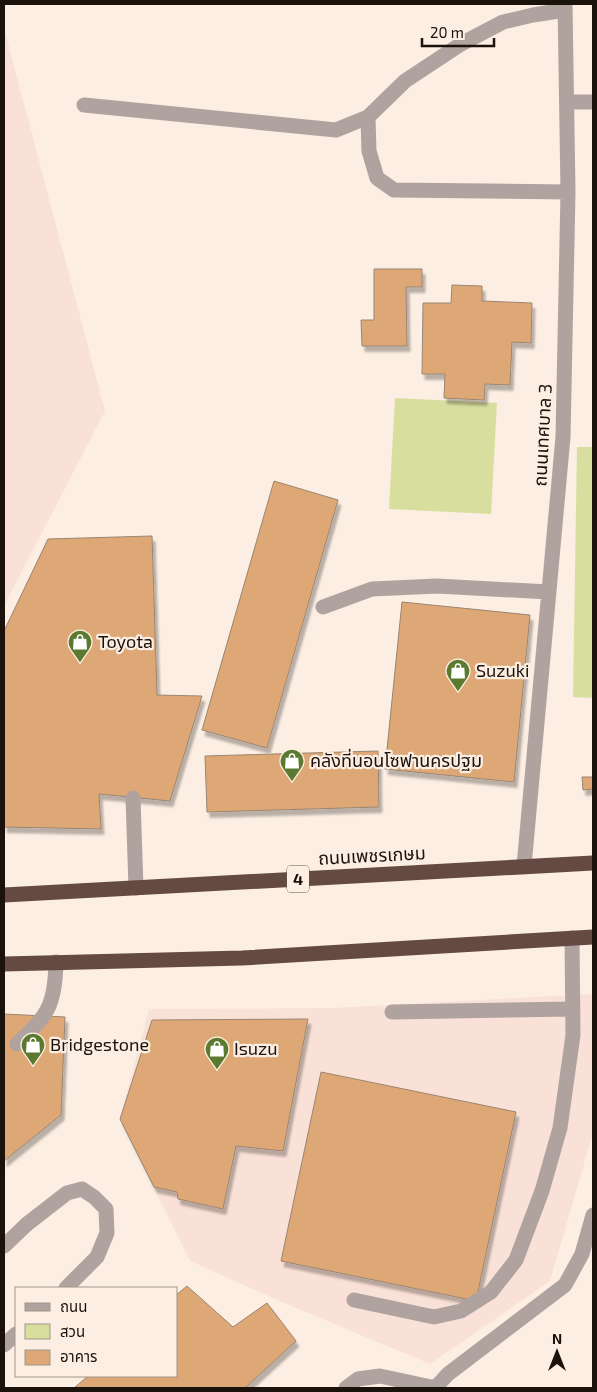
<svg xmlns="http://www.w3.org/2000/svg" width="597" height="1392" font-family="'Exo 2','Noto Sans Thai',sans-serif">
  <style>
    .commercial { fill: #fae1d8 }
    .green { fill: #d8de9e }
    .building { fill: #dda875; stroke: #9a8572; filter: url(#shadow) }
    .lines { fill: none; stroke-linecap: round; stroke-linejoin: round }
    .minor { stroke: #b0a29e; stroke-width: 15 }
    .highway { stroke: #644a43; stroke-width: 15 }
    .labels { text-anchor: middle; stroke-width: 4.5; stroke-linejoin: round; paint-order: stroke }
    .shield { fill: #fceee2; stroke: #5e544c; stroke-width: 1 }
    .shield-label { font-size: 16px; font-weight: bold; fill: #1a120b }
    .street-label { font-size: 18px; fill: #1a120b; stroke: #fceee2 }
    .poi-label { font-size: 18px; fill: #1a120b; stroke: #fceee2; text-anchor: start }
  </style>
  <defs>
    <filter id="shadow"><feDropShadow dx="3" dy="5.5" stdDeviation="1" flood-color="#0004"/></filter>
  </defs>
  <rect width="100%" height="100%" fill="#fceee2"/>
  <path class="commercial" d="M4 28 105 411 4 606Z
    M593 994V1133L550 1281 430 1364 275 1299 190 1261 120 1119 149 1009 333 1008Z"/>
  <path class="green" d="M395 398 497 403 491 514 389 509Z
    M577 447H593V698L573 697Z"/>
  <path class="building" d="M374 269H422V287H406L407 346H362L361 320H374Z
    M452 285 482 286V301L532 303 531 343 512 342 510 385 485 384 484 400 444 398 445 374H422L423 303H451Z
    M274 481 338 500 267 748 202 730Z
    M152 536 157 695 202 696 170 801 99 794 101 829 4 827V631L48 539Z
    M402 602 530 615 514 782 385 769Z
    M378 751 379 807 207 812 205 756Z
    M582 777H593V789L583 790Z
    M4 1014 65 1017 61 1115 4 1161Z
    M308 1019 283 1151 236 1146 223 1209 178 1199 177 1192 154 1187 120 1119 152 1020Z
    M321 1072 516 1112 476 1301 281 1261Z
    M187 1286 233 1327 267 1303 296 1341 245 1388H74L88 1376H176V1295Z"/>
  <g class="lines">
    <path class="minor" d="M567 102H593
      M84 105 336 130 368 117 405 81 461 44 503 22 533 15 565 10
      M368 117 369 151 377 178 394 190 568 192
      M323 607 372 589 437 586 549 592
      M133 798 136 888
      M524 866 563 437 568 192 565 4
      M392 1012 572 1009
      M17 1044C48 1015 55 1006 56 962
      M4 1246 27 1224 67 1193 82 1189 94 1197 106 1209 107 1233 97 1257 66 1288
      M354 1300 434 1317 461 1311 491 1292 516 1260 542 1191 560 1128 573 1035 572 938
      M4 1345 16 1334
      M346 1388 358 1379 380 1376 436 1388
      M435 1388 448 1374 565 1285 582 1254 593 1215"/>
    <path class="highway" d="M4 895 593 863
      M4 964 242 958 593 937"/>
  </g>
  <defs>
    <symbol id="shop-pin" viewBox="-11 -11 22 30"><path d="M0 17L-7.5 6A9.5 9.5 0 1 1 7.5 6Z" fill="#5b7a30" stroke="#fceee2"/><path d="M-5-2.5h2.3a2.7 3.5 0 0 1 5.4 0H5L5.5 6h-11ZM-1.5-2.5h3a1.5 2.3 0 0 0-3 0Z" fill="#fff"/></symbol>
  </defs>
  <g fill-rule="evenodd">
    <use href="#shop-pin" x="66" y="628" width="28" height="38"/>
    <use href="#shop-pin" x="444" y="657" width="28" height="38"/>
    <use href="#shop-pin" x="278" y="747" width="28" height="38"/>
    <use href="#shop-pin" x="19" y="1031" width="28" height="38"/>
    <use href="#shop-pin" x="203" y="1035" width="28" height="38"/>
  </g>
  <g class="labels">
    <rect class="shield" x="287" y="865.5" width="22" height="27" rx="4"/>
    <g class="shield-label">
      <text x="298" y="885">4</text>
    </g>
    <g class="street-label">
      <text transform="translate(543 435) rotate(-87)" y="6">ถนนเทศบาล 3</text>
      <text transform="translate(372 856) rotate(-3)" y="6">ถนนเพชรเกษม</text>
    </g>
    <g class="poi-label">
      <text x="98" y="648">Toyota</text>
      <text x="476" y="677">Suzuki</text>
      <text x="310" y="767">คลังที่นอนโซฟานครปฐม</text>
      <text x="50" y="1051">Bridgestone</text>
      <text x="234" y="1055">Isuzu</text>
    </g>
  </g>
  <rect width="597" height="1392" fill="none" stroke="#1a120b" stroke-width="10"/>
  <rect x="15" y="1287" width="162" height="90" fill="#fceee2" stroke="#a2968c"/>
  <rect x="25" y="1303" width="25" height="8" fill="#b0a29e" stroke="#a2968c"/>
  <text x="60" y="1312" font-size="15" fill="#1a120b">ถนน</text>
  <rect x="25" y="1324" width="25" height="15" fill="#d8de9e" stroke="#a2968c"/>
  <text x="60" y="1337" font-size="15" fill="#1a120b">สวน</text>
  <rect x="25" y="1350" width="25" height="15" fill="#dda875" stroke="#a2968c"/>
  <text x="60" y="1362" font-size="15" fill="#1a120b">อาคาร</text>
  <g transform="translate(557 1352)" stroke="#fceee2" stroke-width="4" paint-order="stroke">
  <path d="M0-4L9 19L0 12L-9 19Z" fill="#1a120b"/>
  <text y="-8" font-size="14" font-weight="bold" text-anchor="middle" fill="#1a120b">N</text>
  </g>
  <path d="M422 38v8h72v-8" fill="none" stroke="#1a120b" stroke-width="2.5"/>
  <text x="430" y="38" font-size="15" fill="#1a120b" stroke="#fceee2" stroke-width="4" paint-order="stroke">20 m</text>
</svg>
